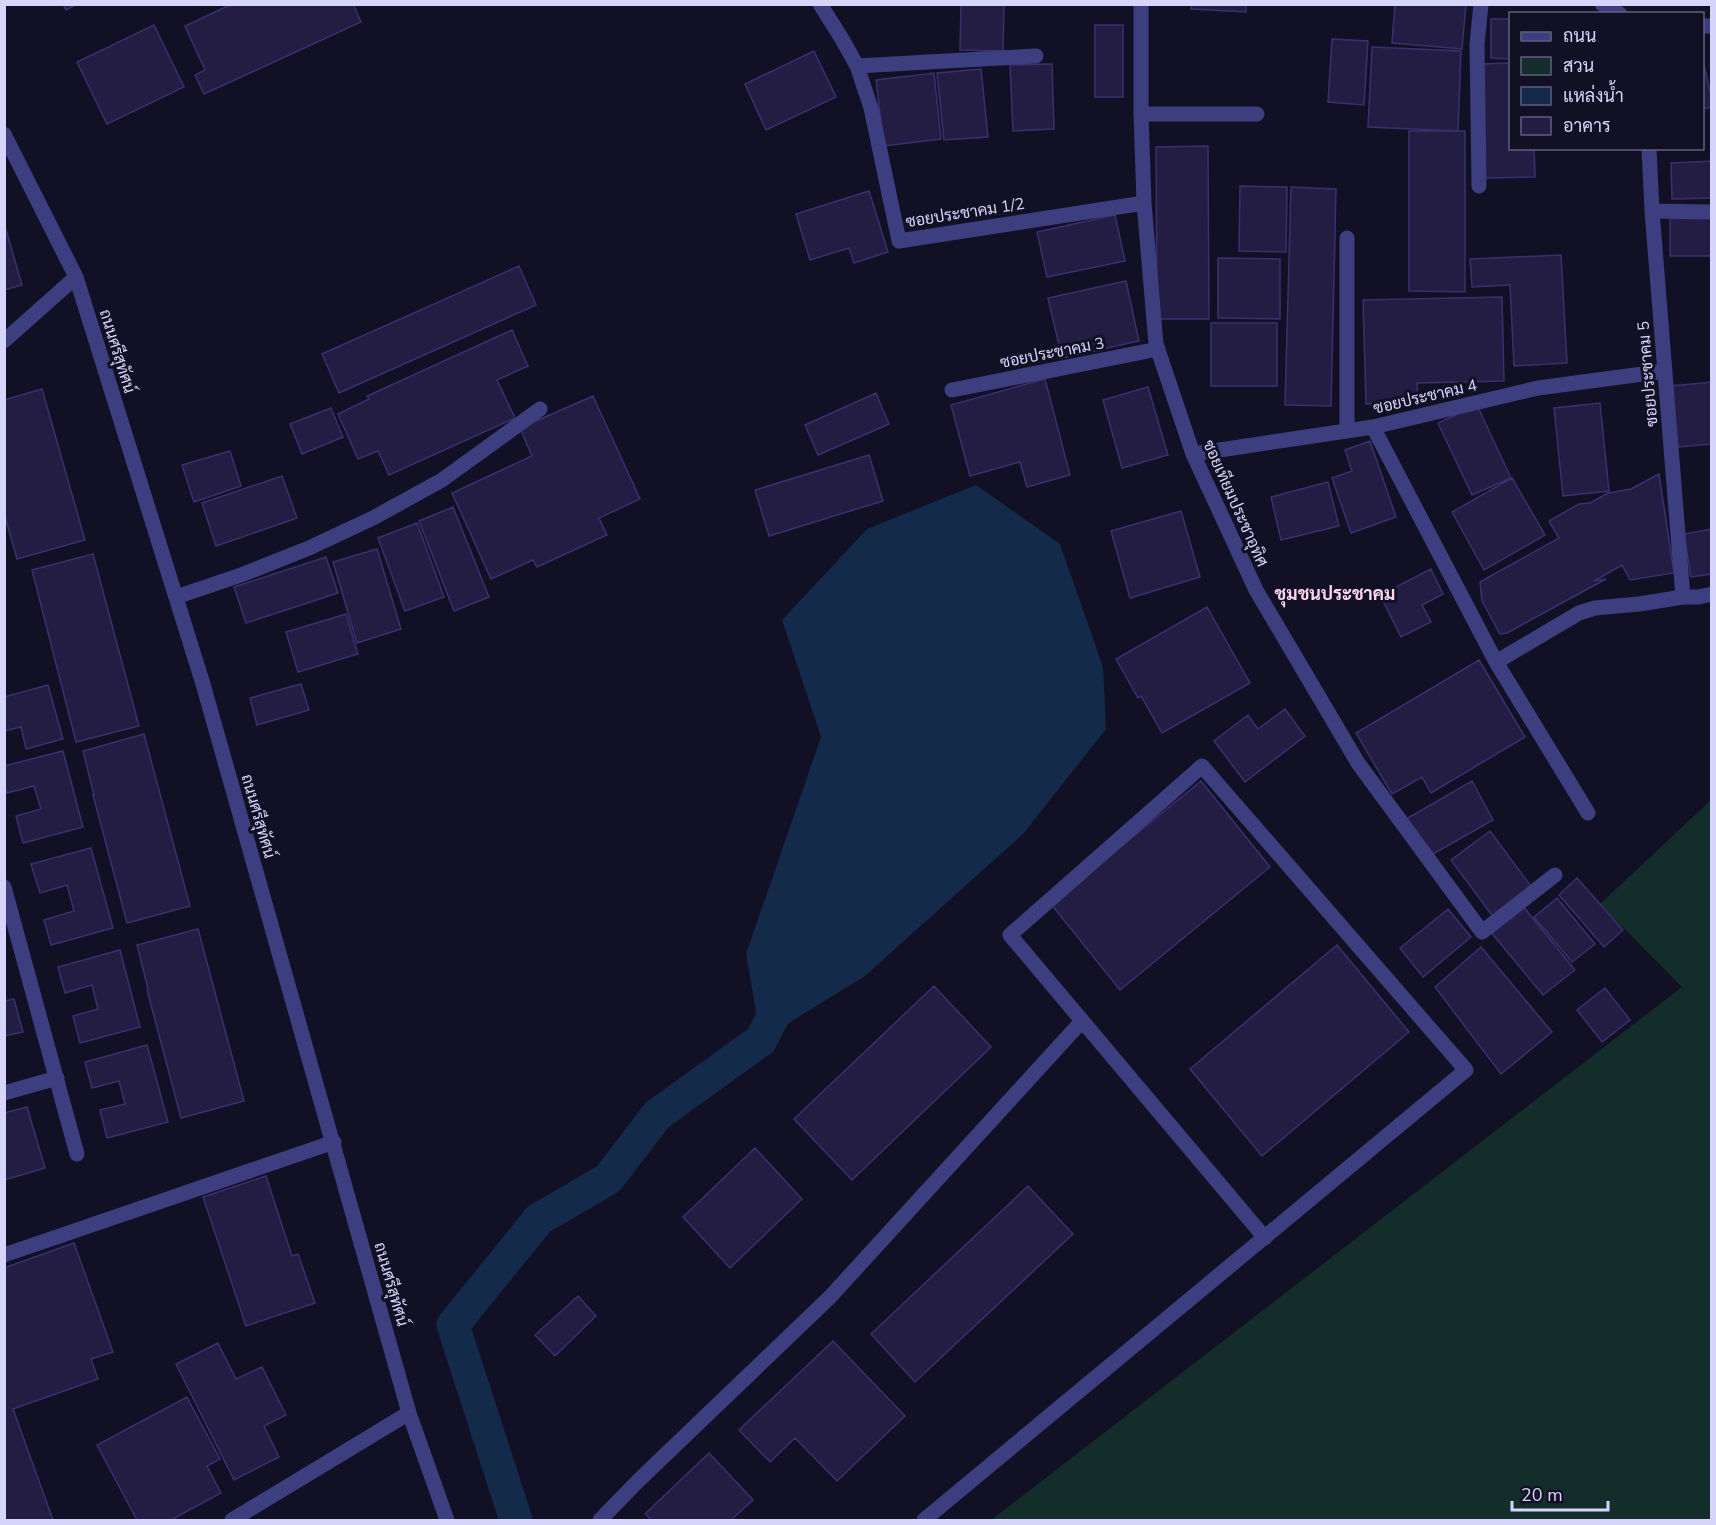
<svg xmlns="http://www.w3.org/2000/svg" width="1716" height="1525" font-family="'Nunito Sans',Sarabun,sans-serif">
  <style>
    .green { fill: #132d2b }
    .water { fill: #132a4b }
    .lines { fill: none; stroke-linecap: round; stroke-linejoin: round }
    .canal { stroke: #132a4b; stroke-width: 33 }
    .building { fill: #231d44; stroke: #3a306e; stroke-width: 1.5 }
    .minor { stroke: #3d3e80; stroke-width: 15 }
    .labels { text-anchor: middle; stroke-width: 6; stroke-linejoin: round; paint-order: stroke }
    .street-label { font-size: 16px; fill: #d8d5fd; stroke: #121024 }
    .neighbourhood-label { font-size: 18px; font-weight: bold; fill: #fdd7f0; stroke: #121024 }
  </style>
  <rect width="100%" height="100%" fill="#121024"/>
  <path class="green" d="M1711 800V1520H991L1682 987 1600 904Z"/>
  <path class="water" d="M976 485 1060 544 1103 667 1106 729 1023 834 865 976 761 1040 746 954 821 737 782 620 867 529Z"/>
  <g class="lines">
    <path class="canal" d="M516 1520 453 1325 539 1219 608 1179 657 1115 761 1040 782 999"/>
  </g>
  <path class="building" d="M63 4H77L66 10Z
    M232 4H353L361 22 204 94 195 75 205 70 185 26Z
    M961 4H1004L1003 51 960 50Z
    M1192 4H1246V12L1191 9Z
    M1395 4H1466L1462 49 1392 43Z
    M1491 19H1510V59L1491 58Z
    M154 25 184 87 107 124 77 62Z
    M1095 25H1123V97H1095Z
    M1332 39 1368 41 1364 105 1328 102Z
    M1372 47 1461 51 1458 131 1368 127Z
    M814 51 836 97 766 130 745 84Z
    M1702 56 1712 100V107L1702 109Z
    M1510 63V148H1534L1535 177 1485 178 1483 64Z
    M1052 64 1054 129 1013 131 1010 65Z
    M981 69 988 137 944 140 937 73Z
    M934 73 941 139 884 146 876 80Z
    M1409 131H1465V292L1409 291Z
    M1208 146 1209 319H1157L1156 147Z
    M1712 161V198L1672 199 1671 163Z
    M1240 186 1287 187 1286 252 1239 251Z
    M1291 187 1336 189 1331 406 1285 405Z
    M869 191 888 252 854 263 849 248 810 260 796 214Z
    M1115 215 1125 261 1047 277 1037 232Z
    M1670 218H1712V256H1670Z
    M4 223 22 285 4 290Z
    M1561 255 1567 363 1514 366 1510 285 1472 287 1470 259Z
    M1218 258 1280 259V319L1218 318Z
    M519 266 536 305 339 393 322 354Z
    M1126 281 1139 341 1062 358 1048 298Z
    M1502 297 1504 381 1417 383 1418 402 1366 404 1363 300Z
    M1211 323H1277V386H1211Z
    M512 330 528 366 497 380 515 418 389 475 378 451 358 459 338 414 369 399 367 396Z
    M1045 379 1070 475 1027 487 1020 462 970 476 951 405Z
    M1712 382V444L1678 447 1671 386Z
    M1148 387 1168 455 1122 468 1103 400Z
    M42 389 85 540 17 559 4 513V400Z
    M876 393 889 424 818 455 805 425Z
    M593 396 640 499 599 518 607 535 537 567 533 560 491 579 452 493 532 456 520 428Z
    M1600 403 1609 491 1563 496 1554 408Z
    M1477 405 1511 478 1472 495 1438 423Z
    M331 408 343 437 302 454 290 424Z
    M1370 441 1396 517 1351 533 1332 478 1352 471 1345 450Z
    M230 451 241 486 194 502 182 465Z
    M869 455 883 501 769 536 755 490Z
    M1659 474 1674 573 1630 580 1622 565 1594 581 1606 579 1507 633 1500 634 1482 601 1480 582 1559 538 1549 521 1579 504 1590 503 1608 493 1631 489Z
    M282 476 297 518 216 546 202 503Z
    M1512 478 1545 535 1484 570 1452 512Z
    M1328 482 1339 526 1281 540 1271 497Z
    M453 507 489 597 454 611 419 521Z
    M1181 511 1200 577 1130 598 1111 531Z
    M417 523 444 597 405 611 378 538Z
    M1712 529V574L1691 577 1684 534Z
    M377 549 401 629 357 643 333 562Z
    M93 554 139 726 76 742 32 570Z
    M326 557 338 593 246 623 234 587Z
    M1431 569 1443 594 1422 605 1431 622 1401 637 1380 595Z
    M1207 607 1250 683 1162 733 1141 696 1138 698 1116 659Z
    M346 614 358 654 298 672 286 632Z
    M1479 660 1525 737 1431 793 1422 777 1392 794 1356 733Z
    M301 684 309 710 257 725 250 698Z
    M48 685 63 739 26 749 21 727 4 731V697Z
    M1285 709 1305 736 1245 782 1214 741 1248 715 1258 729Z
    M144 734 190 906 127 923 93 795H94L83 751Z
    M63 751 83 827 23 843 16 816 41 809 34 786 7 793 4 783V766Z
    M1201 781 1270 867 1120 990 1051 904Z
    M1472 781 1493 820 1428 857 1406 819Z
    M1490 831 1533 889 1494 918 1451 860Z
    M91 848 113 928 51 945 44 920 74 911 67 885 40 893 31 864Z
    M1577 878 1623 930 1604 947 1559 895Z
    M1557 898 1595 944 1572 962 1534 917Z
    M1522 905 1575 970 1543 995 1490 931Z
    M1448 909 1471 937 1423 977 1400 948Z
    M198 929 244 1101 181 1118 147 990 148 989 137 945Z
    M1337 945 1409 1032 1262 1156 1190 1069Z
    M1481 947 1552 1032 1501 1074 1435 987Z
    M120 950 140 1027 80 1043 73 1016 98 1009 92 985 65 993 58 967Z
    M934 986 991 1047 852 1180 794 1119Z
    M1605 988 1630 1020 1602 1042 1577 1010Z
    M14 999 23 1032 4 1036V1001Z
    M147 1045 168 1122 107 1138 100 1110 125 1104 119 1081 92 1088 85 1062Z
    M27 1107 45 1168 4 1180V1113Z
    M755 1148 802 1199 730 1268 683 1217Z
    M266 1176 292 1256 298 1254 315 1303 246 1326 203 1197Z
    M1028 1186 1073 1234 915 1382 871 1334Z
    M74 1243 113 1352 91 1359 98 1379 13 1409 53 1520H4V1268Z
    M578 1296 596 1316 555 1356 535 1335Z
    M833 1341 905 1416 837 1481 795 1438 770 1462 739 1430Z
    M218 1343 236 1379 262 1367 286 1415 264 1426 279 1457 234 1480 176 1364Z
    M187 1397 220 1459 207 1466 221 1493 171 1520H137L97 1445Z
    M709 1453 753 1500 731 1520H652L645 1514Z"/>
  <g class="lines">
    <path class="minor" d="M820 4 842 39 857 66 871 108 899 241 1144 203
      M1141 4V114L1144 203 1156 344 1193 454 1256 590 1358 763 1482 932 1555 875
      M1602 4 1620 14
      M1702 26H1712
      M857 66 1036 56
      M1141 114H1257
      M4 134 76 277 203 684 409 1413 447 1520
      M1649 148 1652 211 1683 597
      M1479 186 1477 44 1481 4
      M1652 211 1712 212
      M1347 238V431
      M4 341 76 277
      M952 390 1158 349
      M1373 427 1496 662 1588 813
      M1193 454 1373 427 1538 388 1665 371
      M176 597 241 575 309 548 373 518 442 480 540 409
      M1496 662 1579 613 1595 608 1639 604 1683 597H1699L1712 594
      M4 887 77 1154
      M4 1093 57 1078
      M4 1255 334 1142
      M232 1520 409 1413
      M600 1520 638 1481 830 1297 1082 1021
      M924 1520 1466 1070 1202 766 1010 935 1265 1238"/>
  </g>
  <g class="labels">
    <g class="street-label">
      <text transform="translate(965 212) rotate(-9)" y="6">ซอยประชาคม 1/2</text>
      <text transform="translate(118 351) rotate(73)" y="6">ถนนศรีสุทัศน์</text>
      <text transform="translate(1052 352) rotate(-11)" y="6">ซอยประชาคม 3</text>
      <text transform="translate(1647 374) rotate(-95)" y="6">ซอยประชาคม 5</text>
      <text transform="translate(1425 396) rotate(-13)" y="6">ซอยประชาคม 4</text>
      <text transform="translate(1236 503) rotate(66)" y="6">ซอยเทียมประชาอุทิศ</text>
      <text transform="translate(259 816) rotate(74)" y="6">ถนนศรีสุทัศน์</text>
      <text transform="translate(392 1284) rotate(74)" y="6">ถนนศรีสุทัศน์</text>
    </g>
    <g class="neighbourhood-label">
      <text x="1335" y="600">ชุมชนประชาคม</text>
    </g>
  </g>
  <rect width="1716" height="1525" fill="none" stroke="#d8d5fd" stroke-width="12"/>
  <rect x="1509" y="12" width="195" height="138" fill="#121024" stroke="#615f7b" stroke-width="1.5"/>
  <rect x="1521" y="32" width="30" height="9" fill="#3d3e80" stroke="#615f7b" stroke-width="1.5"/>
  <text x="1563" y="42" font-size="18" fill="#d8d5fd">ถนน</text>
  <rect x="1521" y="57" width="30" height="18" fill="#132d2b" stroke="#615f7b" stroke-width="1.5"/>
  <text x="1563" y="72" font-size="18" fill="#d8d5fd">สวน</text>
  <rect x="1521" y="87" width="30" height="18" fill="#132a4b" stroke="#615f7b" stroke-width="1.5"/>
  <text x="1563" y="102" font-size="18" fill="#d8d5fd">แหล่งน้ำ</text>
  <rect x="1521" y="117" width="30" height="18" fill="#231d44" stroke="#615f7b" stroke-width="1.5"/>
  <text x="1563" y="132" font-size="18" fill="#d8d5fd">อาคาร</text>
  <path d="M1512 1501v9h96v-9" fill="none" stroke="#d8d5fd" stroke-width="3"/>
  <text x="1521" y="1501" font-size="18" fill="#d8d5fd" stroke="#121024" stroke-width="4.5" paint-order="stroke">20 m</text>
</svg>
